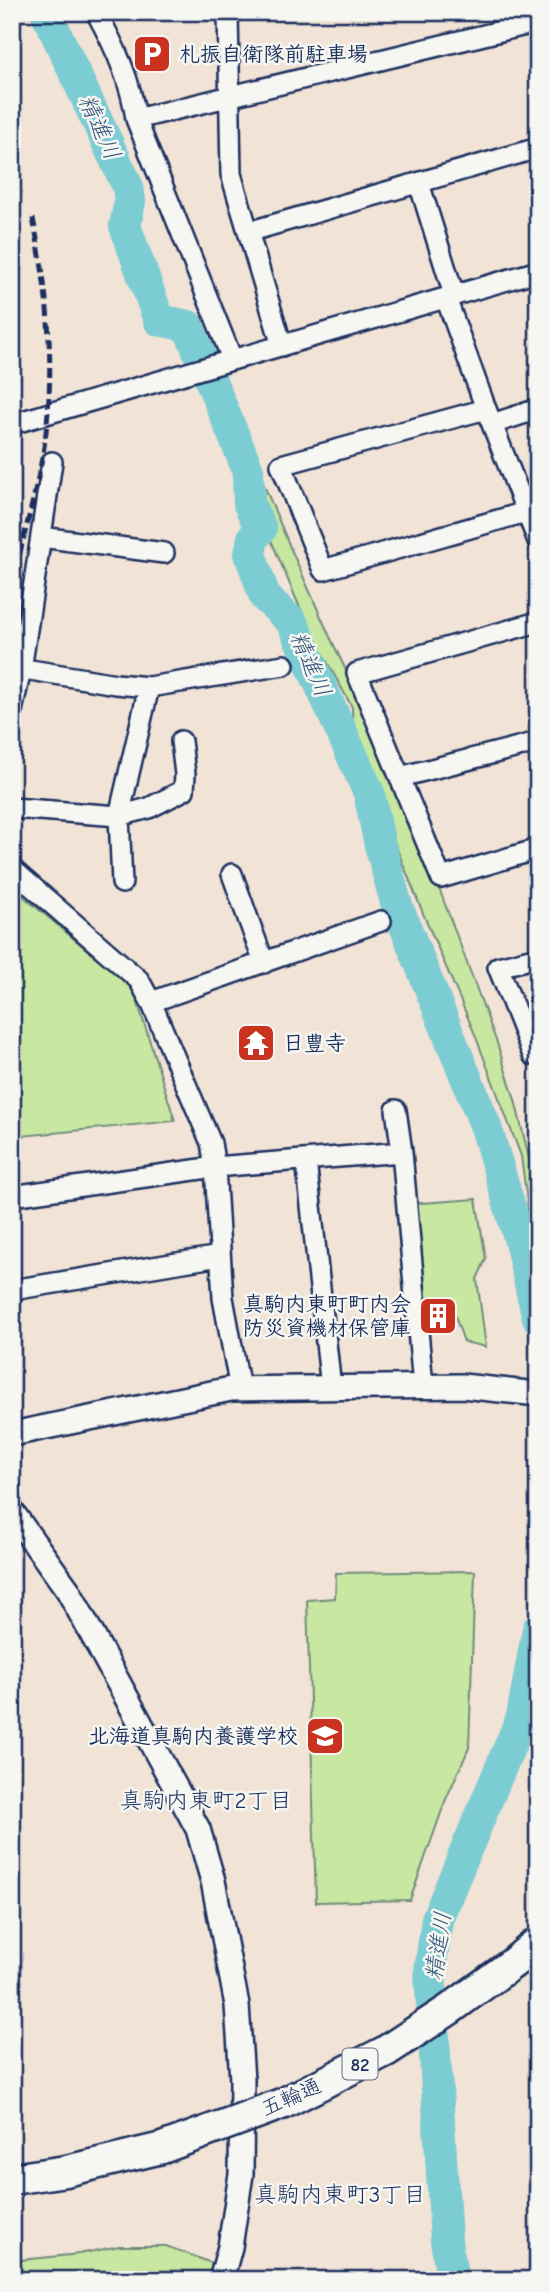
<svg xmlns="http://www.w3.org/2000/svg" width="550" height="2292" font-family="'Comic Neue','Klee One',sans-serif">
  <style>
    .green { fill: #c8e7a0; stroke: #728b7f; stroke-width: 2 }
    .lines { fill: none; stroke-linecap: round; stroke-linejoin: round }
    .river { stroke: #7bccd3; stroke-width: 32 }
    .minor-casing { stroke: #1b2f5e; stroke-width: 24 }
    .tertiary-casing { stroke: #1b2f5e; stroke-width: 28 }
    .primary-casing { stroke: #1b2f5e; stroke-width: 35 }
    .minor { stroke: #f6f6f2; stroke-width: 19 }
    .tertiary { stroke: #f6f6f2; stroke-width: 23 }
    .primary { stroke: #f6f6f2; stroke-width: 30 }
    .rail { stroke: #1b2f5e; stroke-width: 5; stroke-dasharray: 10 5; stroke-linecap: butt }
    .primary-bridge-casing { stroke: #1b2f5e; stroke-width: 35; stroke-linecap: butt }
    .primary-bridge { stroke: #f6f6f2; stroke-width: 30 }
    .labels { text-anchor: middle; stroke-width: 5; stroke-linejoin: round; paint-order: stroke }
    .shield { fill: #f6f6f2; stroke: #5d6b8a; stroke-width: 2 }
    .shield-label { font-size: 19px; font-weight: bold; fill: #1b2f5e }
    .poi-label { font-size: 21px; font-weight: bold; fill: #1b2f5e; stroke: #f6f6f2; text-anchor: start }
    .street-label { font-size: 21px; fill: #1b2f5e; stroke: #f6f6f2 }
    .water-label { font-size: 23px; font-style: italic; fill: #33567b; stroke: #f6f6f2 }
    .neighbourhood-label { font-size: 23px; fill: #1b2f5e; stroke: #f6f6f2 }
  </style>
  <rect width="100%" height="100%" fill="#f1e3d6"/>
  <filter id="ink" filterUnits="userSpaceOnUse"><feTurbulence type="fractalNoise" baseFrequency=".0143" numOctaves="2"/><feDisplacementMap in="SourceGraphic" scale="14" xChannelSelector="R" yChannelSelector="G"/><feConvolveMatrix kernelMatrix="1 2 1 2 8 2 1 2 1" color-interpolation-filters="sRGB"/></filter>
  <g filter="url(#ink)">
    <path class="green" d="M220 370 245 440 290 547 330 637 376 733 437 883 497 1043 515 1100 536 1187 538 1188V1284L521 1156 474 1032 425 918 353 741 352 707 309 629 239 465 204 375Z
      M12 887 133 988 175 1121 12 1137Z
      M476 1199 486 1259 477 1279 486 1347 464 1342 453 1310 418 1314 408 1204Z
      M475 1571 469 1748 446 1799 410 1900 316 1902 307 1600 335 1598 336 1573Z
      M119 2246H166L257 2280H12V2261L79 2254Z"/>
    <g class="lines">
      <path class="river" d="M46 12 128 187 130 201 125 226 159 320 188 326 248 470 249 504 261 529 253 538 250 554 265 597 292 622 369 793 380 845 397 906 486 1127 520 1241 538 1318
        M453 2280 446 2241 430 1971 437 1919 522 1717 538 1629"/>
      <defs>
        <path id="minor" d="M96 12C115 46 131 81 136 119
          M228 12 231 174 282 346
          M419 183 454 295
          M248 232 538 148
          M446 298 486 409 538 541
          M232 359 136 119 538 22
          M486 409 281 465 323 570 526 512
          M12 424 538 271
          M492 424 538 409
          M41 537 164 553
          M538 622 357 673 441 878 538 849
          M12 667 116 684 149 687 119 816 122 883
          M149 687 284 665
          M12 711 21 670 52 462
          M400 777 538 742
          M12 808 119 816 149 808 184 790 185 774 181 741
          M12 869 139 980 151 1002 211 1143 215 1167 223 1298 240 1389
          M232 874 264 963
          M538 957 498 967 533 1055 538 1054
          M151 1002 381 921
          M396 1110 402 1152
          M306 1160 331 1388
          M12 1196 215 1167 402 1152 423 1386
          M12 1290 220 1256"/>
        <path id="tertiary" d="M12 1434 231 1389 462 1386 538 1394
          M12 1512 68 1590 198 1829 213 1881 237 2005 242 2080 241 2174 230 2247 221 2280"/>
        <path id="primary" d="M12 2179 66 2171 162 2148"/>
      </defs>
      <use href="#minor" class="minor-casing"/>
      <use href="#tertiary" class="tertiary-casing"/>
      <use href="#primary" class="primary-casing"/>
      <use href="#minor" class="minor"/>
      <use href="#tertiary" class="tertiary"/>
      <use href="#primary" class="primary"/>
      <path class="rail" d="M12 583C23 540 35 496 43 453 56 374 49 292 32 214"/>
      <defs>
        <path id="primary-bridge" d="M162 2148 284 2103 386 2051 450 2009 513 1963 538 1942"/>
      </defs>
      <use href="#primary-bridge" class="primary-bridge-casing"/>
      <use href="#primary-bridge" class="primary-bridge"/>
    </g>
  </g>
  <defs>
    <symbol id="parking-square" viewBox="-11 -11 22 22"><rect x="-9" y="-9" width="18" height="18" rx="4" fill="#c8321e" stroke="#f6f6f2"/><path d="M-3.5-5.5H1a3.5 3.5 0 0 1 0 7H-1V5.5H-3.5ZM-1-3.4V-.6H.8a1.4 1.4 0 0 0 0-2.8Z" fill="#fff"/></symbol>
    <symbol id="temple-square" viewBox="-11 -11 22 22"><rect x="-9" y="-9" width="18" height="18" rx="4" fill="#c8321e" stroke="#f6f6f2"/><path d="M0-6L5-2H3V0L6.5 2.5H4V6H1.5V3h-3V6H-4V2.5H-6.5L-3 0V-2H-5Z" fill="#fff"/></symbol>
    <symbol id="building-square" viewBox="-11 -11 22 22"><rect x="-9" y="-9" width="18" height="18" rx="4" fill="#c8321e" stroke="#f6f6f2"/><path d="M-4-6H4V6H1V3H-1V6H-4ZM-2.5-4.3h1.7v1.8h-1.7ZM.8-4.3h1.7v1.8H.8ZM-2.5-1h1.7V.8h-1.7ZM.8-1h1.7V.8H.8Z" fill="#fff"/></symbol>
    <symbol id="school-square" viewBox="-11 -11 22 22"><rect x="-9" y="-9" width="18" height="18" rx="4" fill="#c8321e" stroke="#f6f6f2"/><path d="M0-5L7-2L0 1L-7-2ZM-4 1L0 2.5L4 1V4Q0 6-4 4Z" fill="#fff"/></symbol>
  </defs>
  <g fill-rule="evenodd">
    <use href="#parking-square" x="130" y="32" width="44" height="44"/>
    <use href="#temple-square" x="234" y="1021" width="44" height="44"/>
    <use href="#building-square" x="416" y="1294" width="44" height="44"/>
    <use href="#school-square" x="303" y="1714" width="44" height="44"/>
  </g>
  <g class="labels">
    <rect class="shield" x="342.5" y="2048.5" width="35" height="31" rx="5"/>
    <g class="shield-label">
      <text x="360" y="2071">82</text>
    </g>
    <g class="poi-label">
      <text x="179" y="61">札振自衛隊前駐車場</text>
      <text x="283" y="1050">日豊寺</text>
      <text x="411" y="1311" text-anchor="end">真駒内東町町内会<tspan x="411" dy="24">防災資機材保管庫</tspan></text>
      <text x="298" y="1743" text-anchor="end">北海道真駒内養護学校</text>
    </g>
    <g class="street-label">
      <text transform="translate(291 2097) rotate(-24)" y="7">五輪通</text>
    </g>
    <g class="water-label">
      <text transform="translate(100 127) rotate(65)" y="8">精進川</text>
      <text transform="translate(311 664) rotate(66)" y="8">精進川</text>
      <text transform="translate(438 1946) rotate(-82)" y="8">精進川</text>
    </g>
    <g class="neighbourhood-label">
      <text x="206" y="1808">真駒内東町2丁目</text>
      <text x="340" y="2202">真駒内東町3丁目</text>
    </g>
  </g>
  <rect width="550" height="2292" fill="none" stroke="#f6f6f2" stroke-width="42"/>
  <rect x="21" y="21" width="508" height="2250" fill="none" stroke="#1b2f5e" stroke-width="2.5" filter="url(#ink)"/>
</svg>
